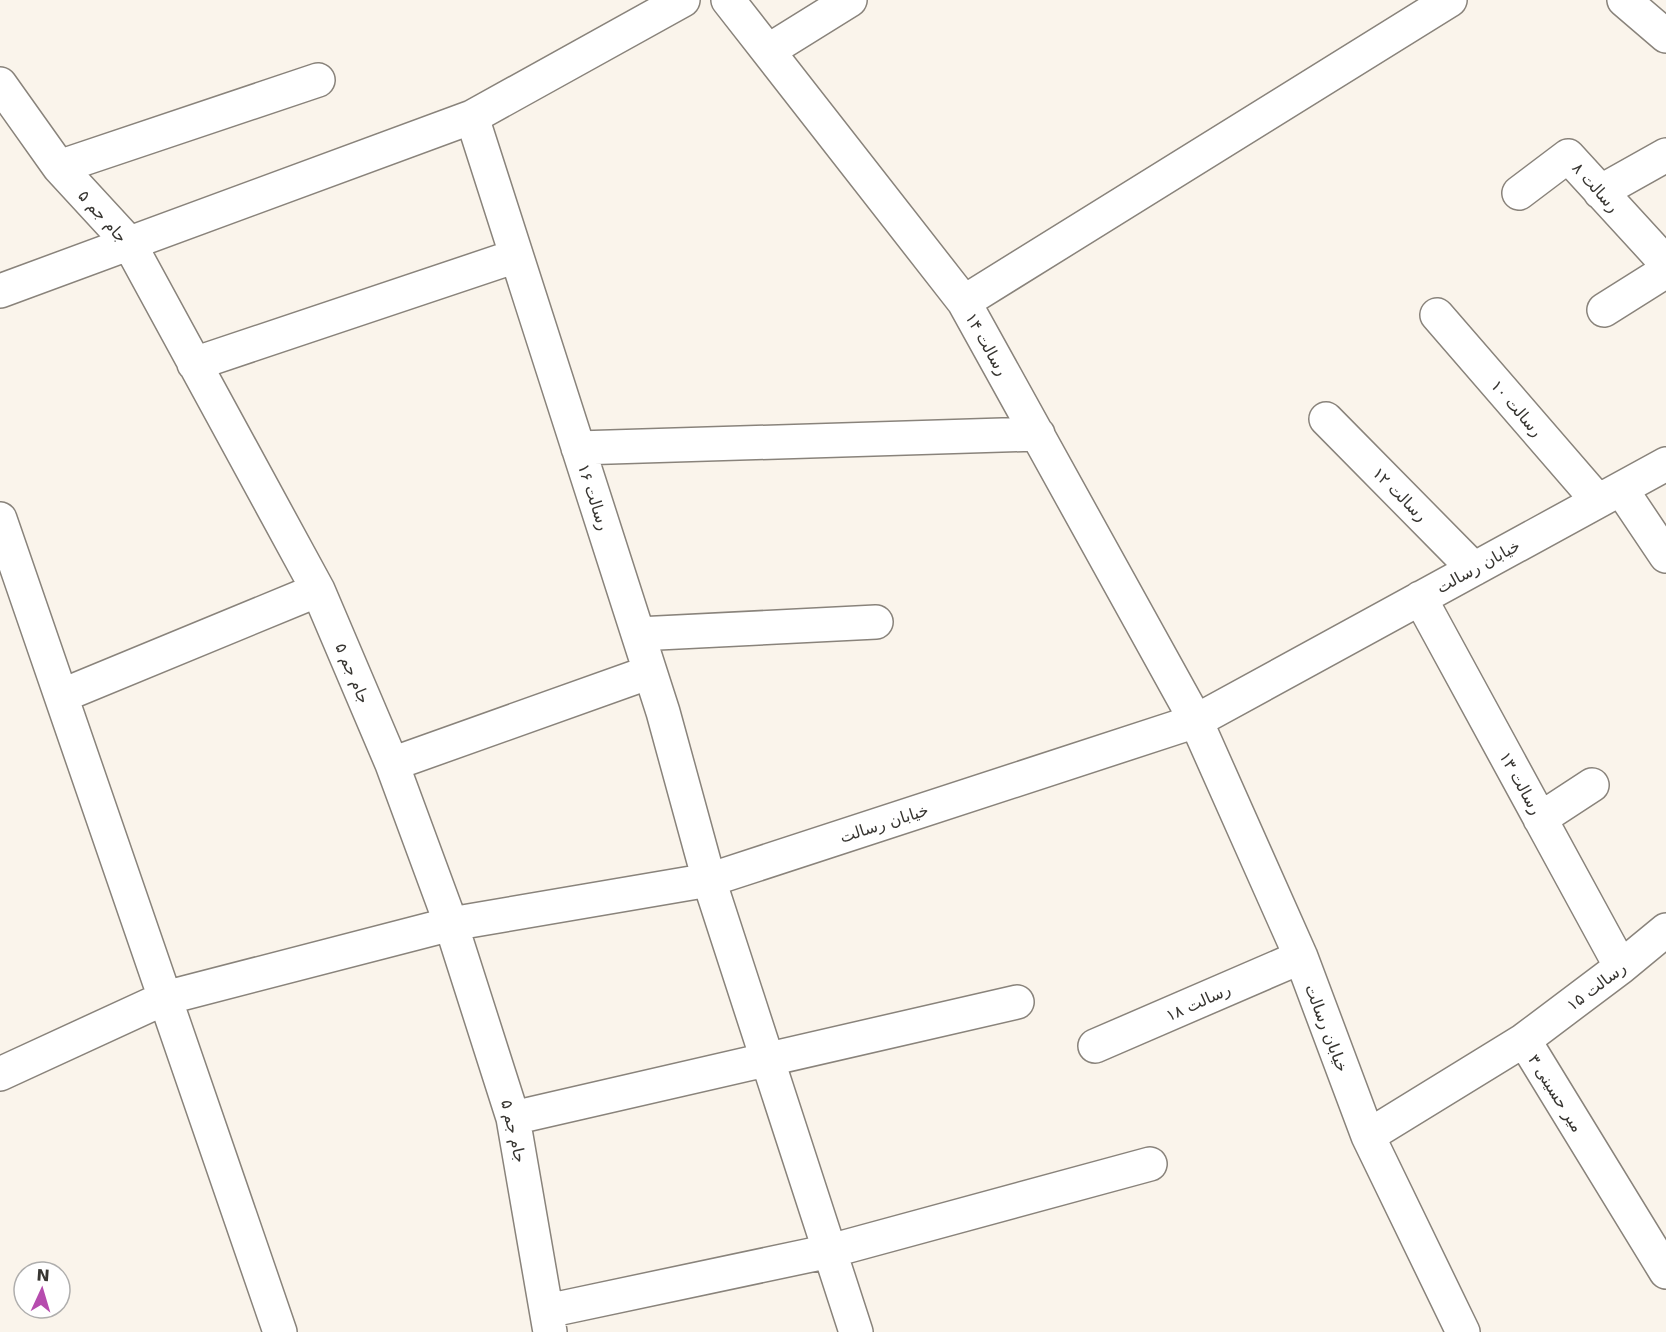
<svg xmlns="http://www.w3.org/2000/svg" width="1666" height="1332" font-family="'DejaVu Sans',Cairo,sans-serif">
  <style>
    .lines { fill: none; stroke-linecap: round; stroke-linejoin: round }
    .minor-casing { stroke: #89837b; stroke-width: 36 }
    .minor { stroke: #fff; stroke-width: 33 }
    .labels { text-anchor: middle; stroke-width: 6; stroke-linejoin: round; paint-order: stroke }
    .street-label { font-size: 16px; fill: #373531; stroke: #fff }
  </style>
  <rect width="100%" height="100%" fill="#faf4eb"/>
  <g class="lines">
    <defs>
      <path id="minor" d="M728 0 964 302 1196 721 1301 957 1368 1136 1463 1332
        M1624 0 1666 36
        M768 51 850 0
        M0 84 59 167 129 243 318 590 392 764 451 924 513 1118 550 1332
        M472 117 663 712 709 880 856 1332
        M59 167 318 80
        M1600 192 1666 155
        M1519 193 1568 156 1666 263
        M0 291 472 117 683 0
        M964 302 1450 0
        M1604 310 1666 271
        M1437 315 1598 501
        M194 364 516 256
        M1326 419 1474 569
        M578 448 1038 434
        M1621 489 1666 556
        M0 519 280 1332
        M1420 598 1621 967
        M638 634 876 622
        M61 696 318 590
        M392 764 650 672
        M1540 819 1592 785
        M1524 1040 1621 967 1666 930
        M1095 1046 1301 957
        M0 1074 165 998 451 924 709 880 1196 721 1666 464
        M513 1118 1017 1002
        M1368 1136 1524 1040 1666 1272
        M547 1311 830 1251 1150 1164"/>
    </defs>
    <use href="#minor" class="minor-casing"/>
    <use href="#minor" class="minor"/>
  </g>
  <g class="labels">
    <g class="street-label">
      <text transform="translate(1596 187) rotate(48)" y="6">رسالت ۸</text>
      <text transform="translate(103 216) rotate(48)" y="6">جام جم ۵</text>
      <text transform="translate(987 344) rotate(61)" y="6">رسالت ۱۴</text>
      <text transform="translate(1517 408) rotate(49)" y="6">رسالت ۱۰</text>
      <text transform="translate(1400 494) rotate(45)" y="6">رسالت ۱۲</text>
      <text transform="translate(594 497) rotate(72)" y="6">رسالت ۱۶</text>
      <text transform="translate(1478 566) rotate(-29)" y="6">خیابان رسالت</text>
      <text transform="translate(353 673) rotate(67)" y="6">جام جم ۵</text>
      <text transform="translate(1521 783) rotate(61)" y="6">رسالت ۱۳</text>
      <text transform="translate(884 823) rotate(-18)" y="6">خیابان رسالت</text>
      <text transform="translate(1596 986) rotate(-37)" y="6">رسالت ۱۵</text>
      <text transform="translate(1198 1002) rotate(-24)" y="6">رسالت ۱۸</text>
      <text transform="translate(1327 1028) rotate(69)" y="6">خیابان رسالت</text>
      <text transform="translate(1556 1093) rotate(58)" y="6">میر حسینی ۳</text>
      <text transform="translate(514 1131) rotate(77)" y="6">جام جم ۵</text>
    </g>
  </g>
  <g transform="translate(42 1290) rotate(4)"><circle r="28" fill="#ffffff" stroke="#afaead" stroke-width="1.5"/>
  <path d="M0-4.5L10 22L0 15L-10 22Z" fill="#b64cae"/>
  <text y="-9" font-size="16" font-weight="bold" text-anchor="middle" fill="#373531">N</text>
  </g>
</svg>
